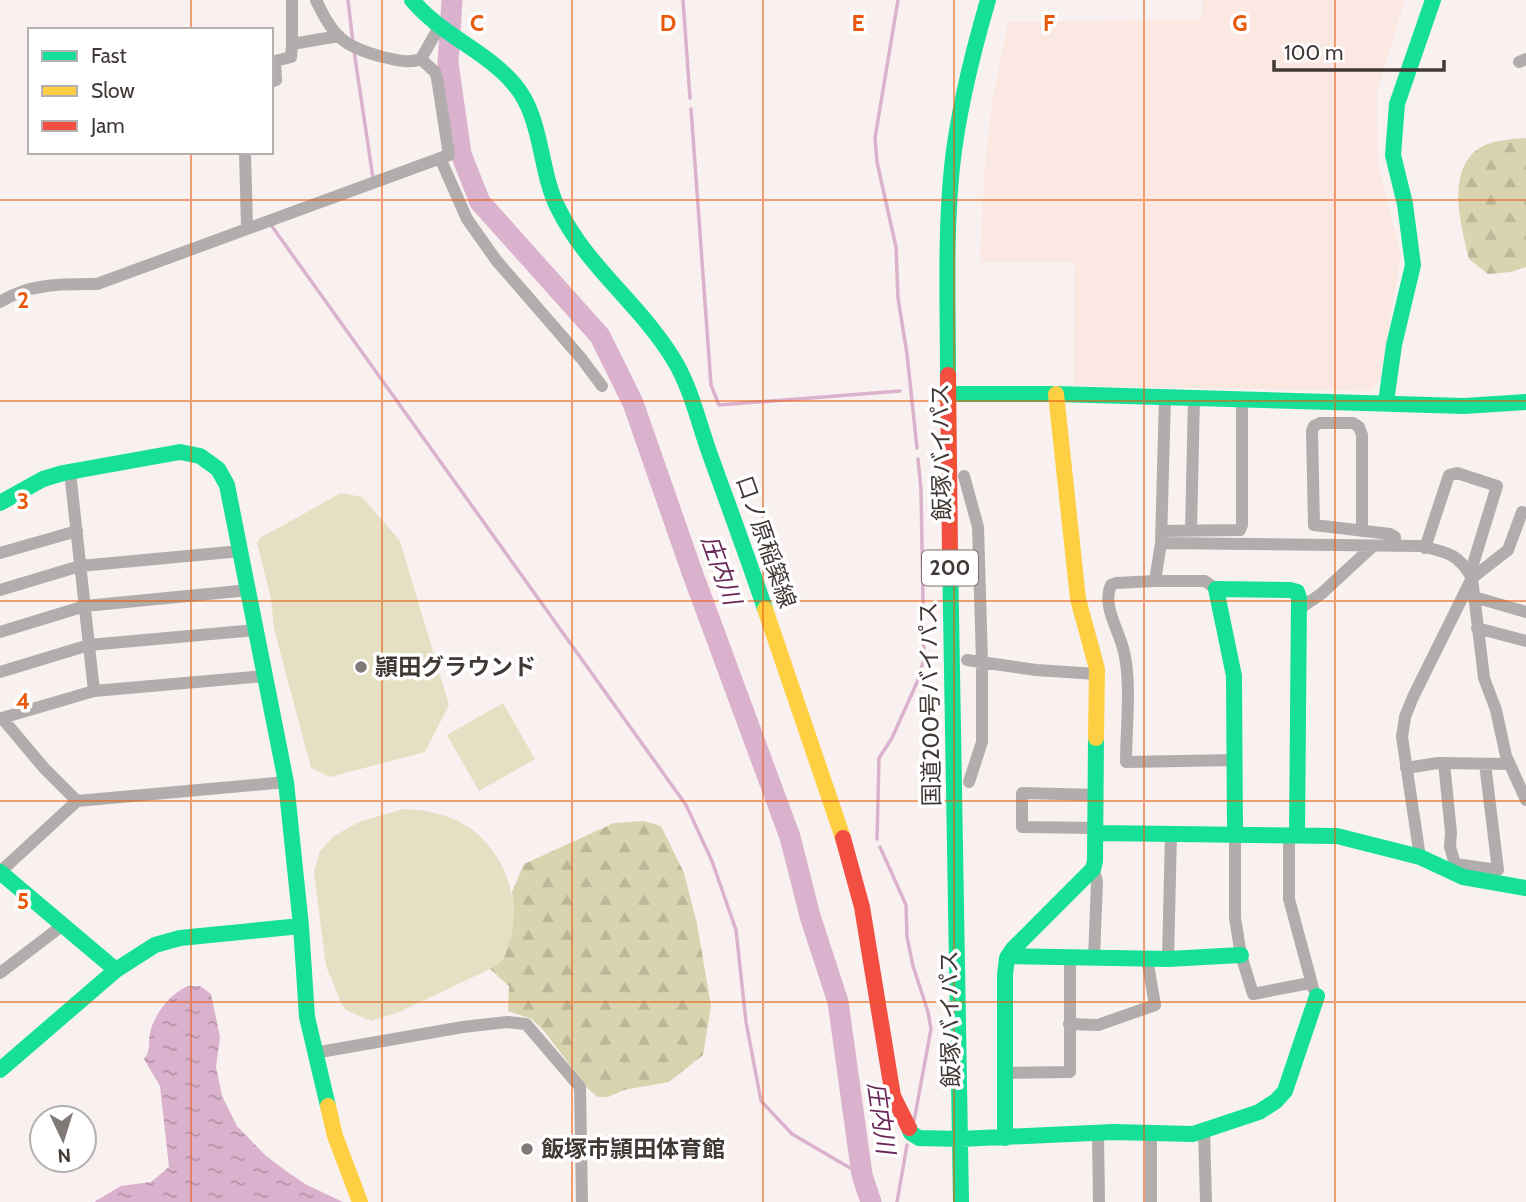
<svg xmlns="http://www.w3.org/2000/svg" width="1526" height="1202" font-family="Cabin,'Noto Sans JP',sans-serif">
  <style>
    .built { fill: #fbe8e2 }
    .forest { fill: url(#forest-firs) }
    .park { fill: #e5e0c3 }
    .water { fill: url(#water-ripples) }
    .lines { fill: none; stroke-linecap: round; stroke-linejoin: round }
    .stream { stroke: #dbb2cd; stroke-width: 3.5 }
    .river { stroke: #dbb2cd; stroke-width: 21 }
    .street { stroke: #b1adad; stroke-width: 12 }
    .fast { stroke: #16e098; stroke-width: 16 }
    .slow { stroke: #ffcf43; stroke-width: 16 }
    .jam { stroke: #f24e42; stroke-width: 16 }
    .grid { fill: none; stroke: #e8590c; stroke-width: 2; stroke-opacity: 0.55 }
    .poi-dot { fill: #817977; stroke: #fff; stroke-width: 2.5 }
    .labels { text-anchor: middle; stroke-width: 7; stroke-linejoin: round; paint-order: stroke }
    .shield { fill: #fff; stroke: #7a7472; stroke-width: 2 }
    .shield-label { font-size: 21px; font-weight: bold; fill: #413936 }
    .street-label { font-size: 23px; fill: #413936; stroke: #fff }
    .poi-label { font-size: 23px; font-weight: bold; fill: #413936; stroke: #fff; text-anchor: start }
    .water-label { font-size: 24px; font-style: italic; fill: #6a2859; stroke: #fff }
    .grid-label { font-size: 23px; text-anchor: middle; font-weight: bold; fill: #e8590c; stroke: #fff; stroke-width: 7; stroke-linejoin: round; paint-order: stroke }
  </style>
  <defs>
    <pattern id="forest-firs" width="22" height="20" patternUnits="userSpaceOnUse" patternTransform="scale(1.75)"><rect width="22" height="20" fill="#d9d4b0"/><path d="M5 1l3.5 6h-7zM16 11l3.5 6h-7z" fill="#bbb798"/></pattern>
    <pattern id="water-ripples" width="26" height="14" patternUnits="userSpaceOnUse" patternTransform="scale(1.75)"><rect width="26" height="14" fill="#dbb2cd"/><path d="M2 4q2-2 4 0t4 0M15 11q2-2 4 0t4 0" fill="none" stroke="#b392a7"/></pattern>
  </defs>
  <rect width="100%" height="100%" fill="#f8f1ef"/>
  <path class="built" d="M1203 0H1405L1377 91 1378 166 1401 255 1380 380 1371 391 1074 386 1075 262H980L984 176 991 109 1008 22 1202 19Z"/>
  <path class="forest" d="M1526 138V267L1511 272 1488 274 1469 259C1461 226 1444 167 1483 146 1495 140 1513 139 1526 138Z
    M644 821 661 826 684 873 697 924 711 1006 703 1055 669 1082 624 1090 608 1097H598L589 1090 544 1031 532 1019 508 1011 509 986 490 969 503 959 514 912 512 892 524 864 614 823Z"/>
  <path class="park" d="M341 493 362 497 400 541 449 705 425 752 330 777 311 768 274 629 271 599 257 543 260 538Z
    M503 703 535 759 479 791 447 735Z
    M403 809C429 810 453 815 474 831 506 857 523 905 509 944 507 948 506 955 503 959 500 963 494 966 490 969L399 1012 371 1021 346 1010 342 1005 326 966 314 872 320 851 334 836 359 822Z"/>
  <path class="water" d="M188 986H200L211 994 220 1037 216 1067 222 1096 237 1126 266 1156 289 1173 305 1184 343 1202H94L121 1186 151 1182 169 1167 160 1086 144 1059C151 1051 148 1043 150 1033 154 1014 170 994 188 986Z"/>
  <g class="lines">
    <path class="stream" d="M348 0 353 43
      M683 0 690 98
      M898 0 875 138 877 162 896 247 898 298 907 354 917 448
      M354 51 373 178
      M691 109 711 385 719 405 900 391
      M271 225 686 805 712 861 736 930 746 1022 761 1101 792 1134 862 1175
      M877 839 879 758 892 738 918 680 924 659 921 490 918 459
      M880 847 906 905 907 937 913 966 928 1012 931 1029 914 1121
      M897 1202 907 1145"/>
    <path class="river" d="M452 0 448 63 461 154 480 202 600 336 633 403 692 572 790 837 810 916 838 1002 862 1175 871 1202"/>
    <path class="street" d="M292 0V44
      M316 0C333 37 344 47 383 57 397 60 407 64 421 59L439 27
      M1519 62 1526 59
      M271 82 276 80 275 61 291 57 292 44 339 36
      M245 152 247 227
      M440 158 467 219 496 260 581 358 602 386
      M0 302C30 283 63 284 97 284L449 155 437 78 435 72 421 59
      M1165 396 1161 543 1420 546C1446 552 1458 553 1472 578L1484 678 1496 710 1506 756 1526 800
      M70 472 94 691
      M964 476 978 527 982 662V742L969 782
      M1162 531 1240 530 1242 525V398
      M1191 531 1194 397
      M1362 531V435L1359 427 1353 423H1320L1314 426 1312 431 1314 525 1390 534 1395 537V546
      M1161 543 1155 581 1116 583 1111 585C1102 605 1118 629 1123 648 1132 679 1126 729 1126 762L1235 760
      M1425 548 1449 475 1457 473 1497 486 1470 574
      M0 553 77 531
      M1155 581H1205L1216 589
      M0 590 80 566 241 551
      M1474 597 1526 612
      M1299 609 1321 594 1373 546
      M1477 628 1526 641
      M0 632 85 606 249 590
      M967 660 1036 670 1097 674
      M0 672 89 645 256 630
      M265 676 94 691 2 718 44 768 77 801 286 782
      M1444 763 1451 832 1450 847 1455 864 1498 870 1485 764
      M1406 768 1438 763 1509 764
      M1097 795 1022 793V827L1097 828
      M1235 833V918L1241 955 1253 994 1310 983
      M1289 834V899L1313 988
      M1420 857 1402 737 1405 717 1413 697 1472 578 1508 550 1522 512
      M1093 869 1097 881 1094 958
      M0 872 77 801
      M1168 959 1171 833
      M0 973 63 925
      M1069 1024 1098 1025 1155 1005 1147 959
      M314 1053 463 1027 507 1022 526 1024 580 1087 582 1202
      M1005 1073 1070 1072V957
      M1204 1130 1206 1202
      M1098 1133 1099 1202
      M1151 1134V1202"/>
    <path class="fast" d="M412 0C441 35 485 50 514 84 543 117 539 171 558 208 586 266 641 305 674 360 690 386 698 420 708 449 727 502 747 555 765 609
      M948 375C948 306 945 236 952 167 958 110 972 55 988 0
      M949 394H1056L1464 406 1526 402
      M1386 402 1394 345 1413 265 1405 204 1393 155 1397 104 1433 0
      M0 503 43 479 63 473 180 452 200 456 218 469 227 485 286 782 301 926 307 1017 328 1106
      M950 552 961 1202
      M1097 833 1337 836 1420 857 1463 877 1526 888
      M1235 833 1234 676 1216 589 1290 590 1297 592 1299 598 1297 834
      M0 872 116 970
      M1008 956 1168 959 1241 955
      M0 1070 116 970 155 945 180 938 301 926
      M909 1128 911 1133 919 1138 960 1139 1113 1132 1193 1134 1259 1112 1276 1101 1285 1091 1317 996
      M1005 1138V975L1007 958 1013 949 1093 869 1095 861 1096 738"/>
    <path class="slow" d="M1056 394 1078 599 1097 669 1096 738
      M765 609 843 838
      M328 1106 335 1136 360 1202"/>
    <path class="jam" d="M948 375 950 552
      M843 838 862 907 893 1096 909 1128"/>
  </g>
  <path class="grid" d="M191 0V30M382 0V1202M572 0V1202M763 0V1202M954 0V1202M1144 0V1202M1335 0V1202M191 152V1202M0 200H1526M0 401H1526M0 601H1526M0 801H1526M0 1002H1526"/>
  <g class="poi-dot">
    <circle cx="361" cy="667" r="7"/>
    <circle cx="527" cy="1149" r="7"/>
  </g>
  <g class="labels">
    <rect class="shield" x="922" y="550.5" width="56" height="35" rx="5"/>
    <g class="shield-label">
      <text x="950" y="575">200</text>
    </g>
    <g class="street-label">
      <text transform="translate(941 452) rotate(-91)" y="8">飯塚バイパス</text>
      <text transform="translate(766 542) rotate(71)" y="8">口ノ原稲築線</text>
      <text transform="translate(930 704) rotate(-91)" y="8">国道200号バイパス</text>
      <text transform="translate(950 1019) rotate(-91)" y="8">飯塚バイパス</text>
    </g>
    <g class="poi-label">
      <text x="375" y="675">頴田グラウンド</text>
      <text x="541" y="1157">飯塚市頴田体育館</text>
    </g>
    <g class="water-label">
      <text transform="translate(721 570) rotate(70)" y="8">庄内川</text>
      <text transform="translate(881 1118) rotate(82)" y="8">庄内川</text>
    </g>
  </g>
  <g class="grid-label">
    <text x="477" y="31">C</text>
    <text x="668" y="31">D</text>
    <text x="858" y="31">E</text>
    <text x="1049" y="31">F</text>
    <text x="1240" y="31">G</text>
    <text x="23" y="308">2</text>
    <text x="23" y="509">3</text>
    <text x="23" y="709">4</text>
    <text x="23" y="909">5</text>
  </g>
  <rect x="28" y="28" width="245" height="126" fill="#ffffff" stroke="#b3b0af" stroke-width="2"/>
  <rect x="42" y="51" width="35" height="10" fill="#16e098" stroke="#b3b0af" stroke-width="2"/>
  <text x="91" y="63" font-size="21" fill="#413936">Fast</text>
  <rect x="42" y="86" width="35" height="10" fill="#ffcf43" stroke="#b3b0af" stroke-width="2"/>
  <text x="91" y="98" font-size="21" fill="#413936">Slow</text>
  <rect x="42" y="121" width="35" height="10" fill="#f24e42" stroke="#b3b0af" stroke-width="2"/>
  <text x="91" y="133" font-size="21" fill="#413936">Jam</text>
  <g transform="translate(63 1139) rotate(176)"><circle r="33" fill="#ffffff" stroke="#b3b0af" stroke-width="2"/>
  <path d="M0-5L12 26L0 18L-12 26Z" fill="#817977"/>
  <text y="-10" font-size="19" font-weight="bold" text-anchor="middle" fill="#413936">N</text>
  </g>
  <path d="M1274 60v10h170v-10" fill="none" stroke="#413936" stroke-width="3.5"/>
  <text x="1284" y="60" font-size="21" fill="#413936" stroke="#ffffff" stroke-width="5" paint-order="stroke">100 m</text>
</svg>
